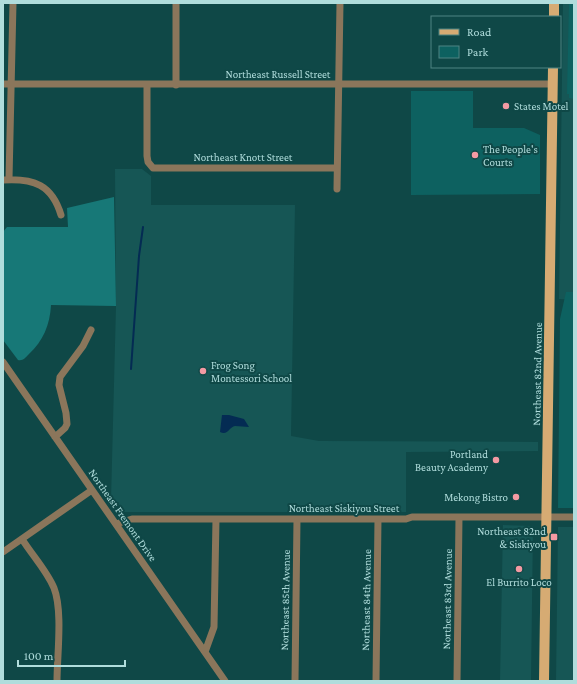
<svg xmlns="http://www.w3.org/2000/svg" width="577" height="684" font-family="'Crimson Pro',serif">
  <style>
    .built { fill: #165655 }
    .green { fill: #0d6160 }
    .forest { fill: #177877 }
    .water { fill: #042b53 }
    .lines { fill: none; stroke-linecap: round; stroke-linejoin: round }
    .stream { stroke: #042b53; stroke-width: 2 }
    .minor { stroke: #8b765b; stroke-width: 7 }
    .primary { stroke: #d6ab73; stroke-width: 10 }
    .poi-dot { fill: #f49aa3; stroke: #0f4847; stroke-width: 1.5 }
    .labels { text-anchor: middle; stroke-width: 4; stroke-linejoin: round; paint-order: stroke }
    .street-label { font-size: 11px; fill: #b0dddc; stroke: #0f4847 }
    .poi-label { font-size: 11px; fill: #b0dddc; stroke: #0f4847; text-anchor: start }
  </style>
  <rect width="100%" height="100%" fill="#0f4847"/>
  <path class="built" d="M563 3H574V300L559 299Z
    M115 169H142L151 176V205H295L291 436 319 441 538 442V451L406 452V512H119L111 500 116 306Z
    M503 525 533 526 531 681H500Z
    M558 527H574V681H556Z"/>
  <path class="green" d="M569 3H574V99L569 98V94H567Z
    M411 91H473V128H524L540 135V194L411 195Z
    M566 292H574V508H558L560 319Z"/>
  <path class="forest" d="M114 197 116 306 51 305C50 325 43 341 29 354 25 358 23 361 18 360L3 340V232L7 227H68L67 208Z"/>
  <path class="water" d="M222 415H229L244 419 249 427 235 426C229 427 228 436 220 432Z"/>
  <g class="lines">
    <path class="stream" d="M131 369 139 256 143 227"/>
    <path class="minor" d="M3 84H553
      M147 85V156L148 162 153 168H337
      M176 85V3
      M9 179 13 3
      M3 180C34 178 52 185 61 215
      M337 189 340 3
      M3 362 225 681
      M55 437 65 428 67 424 66 413 59 385 60 377 83 346 91 330
      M116 524 132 519H406L412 517H574
      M22 539C32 555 47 571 54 588 63 611 57 656 57 681
      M3 552 92 490
      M205 652 214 627 216 519
      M295 681 297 519
      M376 681 378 519
      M457 681 459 517"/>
    <path class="primary" d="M554 17V3
      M544 681 553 67"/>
  </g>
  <g class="poi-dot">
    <circle cx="506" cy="106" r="4"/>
    <circle cx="475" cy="155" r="4"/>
    <circle cx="203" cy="371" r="4"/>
    <circle cx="496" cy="460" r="4"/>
    <circle cx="516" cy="497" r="4"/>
    <rect x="550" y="533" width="8" height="8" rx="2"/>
    <circle cx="519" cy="569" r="4"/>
  </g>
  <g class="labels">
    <g class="street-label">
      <text x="278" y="78">Northeast Russell Street</text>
      <text x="243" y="161">Northeast Knott Street</text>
      <text transform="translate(537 374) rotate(-89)" y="4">Northeast 82nd Avenue</text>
      <text x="344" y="512">Northeast Siskiyou Street</text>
      <text transform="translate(123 515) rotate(55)" y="4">Northeast Fremont Drive</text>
      <text transform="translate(447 599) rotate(-89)" y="4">Northeast 83rd Avenue</text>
      <text transform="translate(285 600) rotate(-89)" y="4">Northeast 85th Avenue</text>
      <text transform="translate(366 600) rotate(-89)" y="4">Northeast 84th Avenue</text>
    </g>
    <g class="poi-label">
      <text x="514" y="110">States Motel</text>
      <text x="483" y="153">The People's<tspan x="483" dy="13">Courts</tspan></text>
      <text x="211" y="369">Frog Song<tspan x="211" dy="13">Montessori School</tspan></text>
      <text x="488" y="458" text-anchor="end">Portland<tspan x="488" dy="13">Beauty Academy</tspan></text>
      <text x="508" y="501" text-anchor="end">Mekong Bistro</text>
      <text x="546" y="535" text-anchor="end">Northeast 82nd<tspan x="546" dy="13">&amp; Siskiyou</tspan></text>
      <text x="519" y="586" text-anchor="middle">El Burrito Loco</text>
    </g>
  </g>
  <rect width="577" height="684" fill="none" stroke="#b0dddc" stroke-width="8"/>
  <rect x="431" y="16" width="130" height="52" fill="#0f4847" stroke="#4f8483"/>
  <rect x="439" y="29" width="20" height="6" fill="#d6ab73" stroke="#4f8483"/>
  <text x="467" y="36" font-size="12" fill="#b0dddc">Road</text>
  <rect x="439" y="46" width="20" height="12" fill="#0d6160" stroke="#4f8483"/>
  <text x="467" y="56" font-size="12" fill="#b0dddc">Park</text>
  <path d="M18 660v6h107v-6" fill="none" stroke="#b0dddc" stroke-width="2"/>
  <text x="24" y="660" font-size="12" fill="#b0dddc" stroke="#0f4847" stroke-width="3" paint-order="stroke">100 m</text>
</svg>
